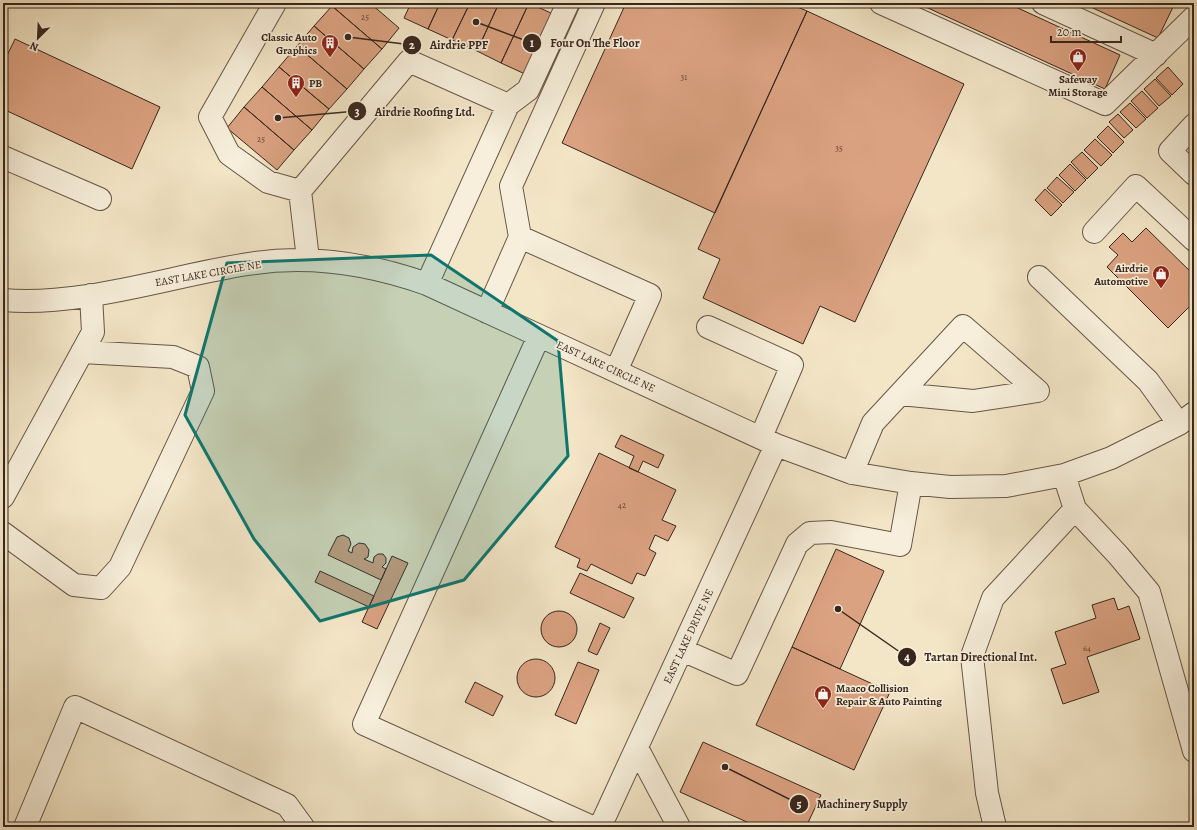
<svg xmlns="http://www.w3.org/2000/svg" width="1197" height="830" font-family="Alegreya,serif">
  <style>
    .building { fill: #dba281; stroke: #38261d }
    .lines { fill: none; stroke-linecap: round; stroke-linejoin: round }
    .minor-casing { stroke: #675648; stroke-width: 24 }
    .minor { stroke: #f7efdb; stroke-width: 22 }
    .marked { fill: #0f766e; fill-opacity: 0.2; stroke: #0f766e; stroke-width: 3; stroke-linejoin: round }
    .labels { text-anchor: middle; stroke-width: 3.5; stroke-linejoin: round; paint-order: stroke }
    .number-label { font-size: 9px; fill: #614536 }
    .poi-label { font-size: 11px; font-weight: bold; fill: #38261d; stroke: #f7efdb; text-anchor: end }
    .street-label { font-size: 11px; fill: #38261d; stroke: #f7efdb }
    .leader { fill: none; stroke: #38261d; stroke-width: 1.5 }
    .callout-dot { fill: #38261d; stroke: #f7efdb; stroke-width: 1.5 }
    .mark-label { font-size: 12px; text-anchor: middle; font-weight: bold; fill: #fff }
    .callout-label { font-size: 12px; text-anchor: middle; font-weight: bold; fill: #38261d; stroke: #f7efdb; stroke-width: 3.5; stroke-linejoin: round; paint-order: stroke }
  </style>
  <rect width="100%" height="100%" fill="#f3e6c7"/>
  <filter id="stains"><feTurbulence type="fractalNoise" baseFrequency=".005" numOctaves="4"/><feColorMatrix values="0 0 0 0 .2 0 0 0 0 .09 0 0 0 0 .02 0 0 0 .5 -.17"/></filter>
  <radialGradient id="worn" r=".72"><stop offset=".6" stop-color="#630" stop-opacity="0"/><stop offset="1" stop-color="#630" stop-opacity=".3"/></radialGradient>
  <path class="building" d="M334 3H370L399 28 382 49 332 6Z
    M411 3H440L428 29 404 18Z
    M440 3H470L452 40 428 29Z
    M470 3H499L477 51 452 40Z
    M499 3H529L501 63 477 51Z
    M529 3 553 14 525 74 501 63Z
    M626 3H788L807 11 715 213 562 143Z
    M917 3H1007L1120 55 1105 89Z
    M1082 3H1175L1158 38Z
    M332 6 382 49 364 69 314 26Z
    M807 11 964 84 855 322 820 306 803 344 703 298 720 259 698 249Z
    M314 26 364 69 347 89 297 46Z
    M15 39 160 107 132 169 3 109V64Z
    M297 46 347 89 329 109 279 67Z
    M279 67 329 109 312 130 262 87Z
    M1168 67 1183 84 1172 95 1156 78Z
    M1155 79 1171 96 1159 106 1144 89Z
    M262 87 312 130 294 150 244 107Z
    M1142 91 1158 108 1147 118 1131 101Z
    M1130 103 1146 119 1136 128 1120 112Z
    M244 107 294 150 277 170 227 128Z
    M1118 114 1133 130 1124 138 1109 122Z
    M1108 126 1124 142 1113 153 1097 137Z
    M1095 139 1112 155 1101 166 1084 150Z
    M1082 152 1098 168 1087 179 1071 162Z
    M1070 164 1086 180 1075 191 1059 175Z
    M1057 177 1074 192 1063 203 1047 188Z
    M1045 189 1062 205 1051 216 1035 200Z
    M1146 228 1194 275V302L1168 328 1107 267 1118 255 1109 247 1123 233 1132 242Z
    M621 435 664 455 658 468 643 461 638 472 629 468 634 456 615 447Z
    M599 453 676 490 662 520 676 526 668 541 655 535 649 549 656 553 645 576 637 573 632 584 591 564 587 571 577 567 580 559 555 547Z
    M343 535 349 538 351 544 348 551 352 553 353 547 359 543 365 544 369 550 368 557 364 559 373 563 374 557 378 554H383L386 558V563L382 567 386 569 381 580 328 555 337 537Z
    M836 549 884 571 840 669 792 647Z
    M392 556 408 563 377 629 362 622Z
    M320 571 374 596 369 607 315 582Z
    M580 573 634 598 624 618 570 593Z
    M1114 598 1118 610 1129 606 1140 639 1087 657 1099 692 1063 704 1051 669 1066 664 1055 632 1096 618 1092 605Z
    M541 629a18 18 0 1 1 36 0a18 18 0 1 1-36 0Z
    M600 623 610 628 597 655 588 651Z
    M792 647 890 692 854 770 756 725Z
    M517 678a19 19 0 1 1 38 0a19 19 0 1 1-38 0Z
    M578 662 599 670 576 724 555 715Z
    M475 682 503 696 493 716 465 702Z
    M703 742 821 795 806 827H758L680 792Z"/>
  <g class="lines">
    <defs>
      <path id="minor" d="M275 3 210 117 229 154 268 182 300 191
        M881 3 1105 104 1194 17
        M1043 3 1156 55
        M508 105 528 90 568 3
        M1194 125 1170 151 1194 174
        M3 157 100 199
        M1094 232 1136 186 1194 240
        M520 237 511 186 594 3
        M308 259 300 191 409 61 508 105 427 284
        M1039 277 1148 381 1179 424
        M3 300C82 307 170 276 248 264 309 254 370 264 427 284L776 445 852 473 911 483 950 487 1006 486 1064 475 1111 458 1179 424 1194 413
        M487 312 520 237 650 295 616 371
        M708 327 792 365 761 437
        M539 336 364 724 592 827
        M852 473 873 423 963 326 1038 391 973 401 900 394
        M1064 475 1075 509 1118 555 1149 592 1194 751
        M3 497 93 332 91 295
        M3 533 74 585 101 588 120 567 203 391 198 367 173 357 82 352
        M682 650 737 674 797 544 810 533 831 532 900 545 911 483
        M637 748 679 827
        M25 827 75 707 287 805 303 827
        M600 827 776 445
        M995 827 987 793 972 656 993 598 1075 509"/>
    </defs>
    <use href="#minor" class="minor-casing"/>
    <use href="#minor" class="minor"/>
  </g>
  <path class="marked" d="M431 255 558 341 568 456 464 580 320 621 254 539 185 415 227 263Z"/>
  <defs>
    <symbol id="building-pin" viewBox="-11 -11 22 30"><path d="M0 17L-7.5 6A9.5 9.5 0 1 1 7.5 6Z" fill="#8f2418" stroke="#f7efdb"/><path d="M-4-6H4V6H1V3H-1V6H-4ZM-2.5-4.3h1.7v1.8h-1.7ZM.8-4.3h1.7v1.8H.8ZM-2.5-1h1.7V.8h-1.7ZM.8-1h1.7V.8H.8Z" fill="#fff"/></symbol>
    <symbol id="shop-pin" viewBox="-11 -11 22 30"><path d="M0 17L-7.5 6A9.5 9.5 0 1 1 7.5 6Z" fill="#8f2418" stroke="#f7efdb"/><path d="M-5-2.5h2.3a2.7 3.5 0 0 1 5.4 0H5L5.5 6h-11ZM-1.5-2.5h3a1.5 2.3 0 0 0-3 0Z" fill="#fff"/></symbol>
  </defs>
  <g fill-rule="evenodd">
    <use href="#building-pin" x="320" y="33" width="20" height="27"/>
    <use href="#shop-pin" x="1068" y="47" width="20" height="27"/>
    <use href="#building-pin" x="286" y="73" width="20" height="27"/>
    <use href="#shop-pin" x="1151" y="264" width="20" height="27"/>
    <use href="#shop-pin" x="813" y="684" width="20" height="27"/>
  </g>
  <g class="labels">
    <g class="number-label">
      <text x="365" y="20">25</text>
      <text x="684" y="80">31</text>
      <text x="261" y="142">25</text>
      <text x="839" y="151">35</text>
      <text x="622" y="508">42</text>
      <text x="1087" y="651">64</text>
    </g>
    <g class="poi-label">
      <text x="317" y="41">Classic Auto<tspan x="317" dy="13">Graphics</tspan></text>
      <text x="1078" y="83" text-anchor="middle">Safeway<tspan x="1078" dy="13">Mini Storage</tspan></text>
      <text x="309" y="87" text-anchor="start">PB</text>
      <text x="1148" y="272">Airdrie<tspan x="1148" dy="13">Automotive</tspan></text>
      <text x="836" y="692" text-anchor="start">Maaco Collision<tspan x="836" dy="13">Repair &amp; Auto Painting</tspan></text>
    </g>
    <g class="street-label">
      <text transform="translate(208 273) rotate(-10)" y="4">EAST LAKE CIRCLE NE</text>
      <text transform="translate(606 366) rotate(25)" y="4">EAST LAKE CIRCLE NE</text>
      <text transform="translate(688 636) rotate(-65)" y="4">EAST LAKE DRIVE NE</text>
    </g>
  </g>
  <path class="leader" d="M476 22L532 43M348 37L412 45M278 118L357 111M838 609L907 657M725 767L799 804"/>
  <g class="callout-dot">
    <circle cx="476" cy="22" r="4"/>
    <circle cx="348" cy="37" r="4"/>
    <circle cx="278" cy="118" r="4"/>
    <circle cx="838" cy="609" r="4"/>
    <circle cx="725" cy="767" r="4"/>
    <circle cx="532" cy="43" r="10"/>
    <circle cx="412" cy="45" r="10"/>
    <circle cx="357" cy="111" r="10"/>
    <circle cx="907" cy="657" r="10"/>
    <circle cx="799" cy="804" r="10"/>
  </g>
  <g class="mark-label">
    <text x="532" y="47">1</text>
    <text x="412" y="49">2</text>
    <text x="357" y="116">3</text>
    <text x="907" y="661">4</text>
    <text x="799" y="808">5</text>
  </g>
  <g class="callout-label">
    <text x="595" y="47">Four On The Floor</text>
    <text x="459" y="49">Airdrie PPF</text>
    <text x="425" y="116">Airdrie Roofing Ltd.</text>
    <text x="981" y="661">Tartan Directional Int.</text>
    <text x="862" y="808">Machinery Supply</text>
  </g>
  <rect width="1197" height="830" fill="none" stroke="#f3e6c7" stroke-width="16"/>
  <rect x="4" y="4" width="1189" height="822" fill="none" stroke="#38261d" stroke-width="2"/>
  <rect x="8" y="8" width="1181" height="814" fill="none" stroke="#38261d"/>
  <g transform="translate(38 38) rotate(204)" stroke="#f7efdb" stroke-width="3" paint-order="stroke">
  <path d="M0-3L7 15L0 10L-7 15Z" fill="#38261d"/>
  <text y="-6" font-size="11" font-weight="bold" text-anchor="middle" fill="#38261d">N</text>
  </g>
  <path d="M1051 36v6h70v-6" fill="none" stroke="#38261d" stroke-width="2"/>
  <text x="1057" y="36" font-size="12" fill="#38261d" stroke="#f7efdb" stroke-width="3" paint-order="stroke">20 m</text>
  <rect width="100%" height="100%" filter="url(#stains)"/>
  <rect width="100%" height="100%" fill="url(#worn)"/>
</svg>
